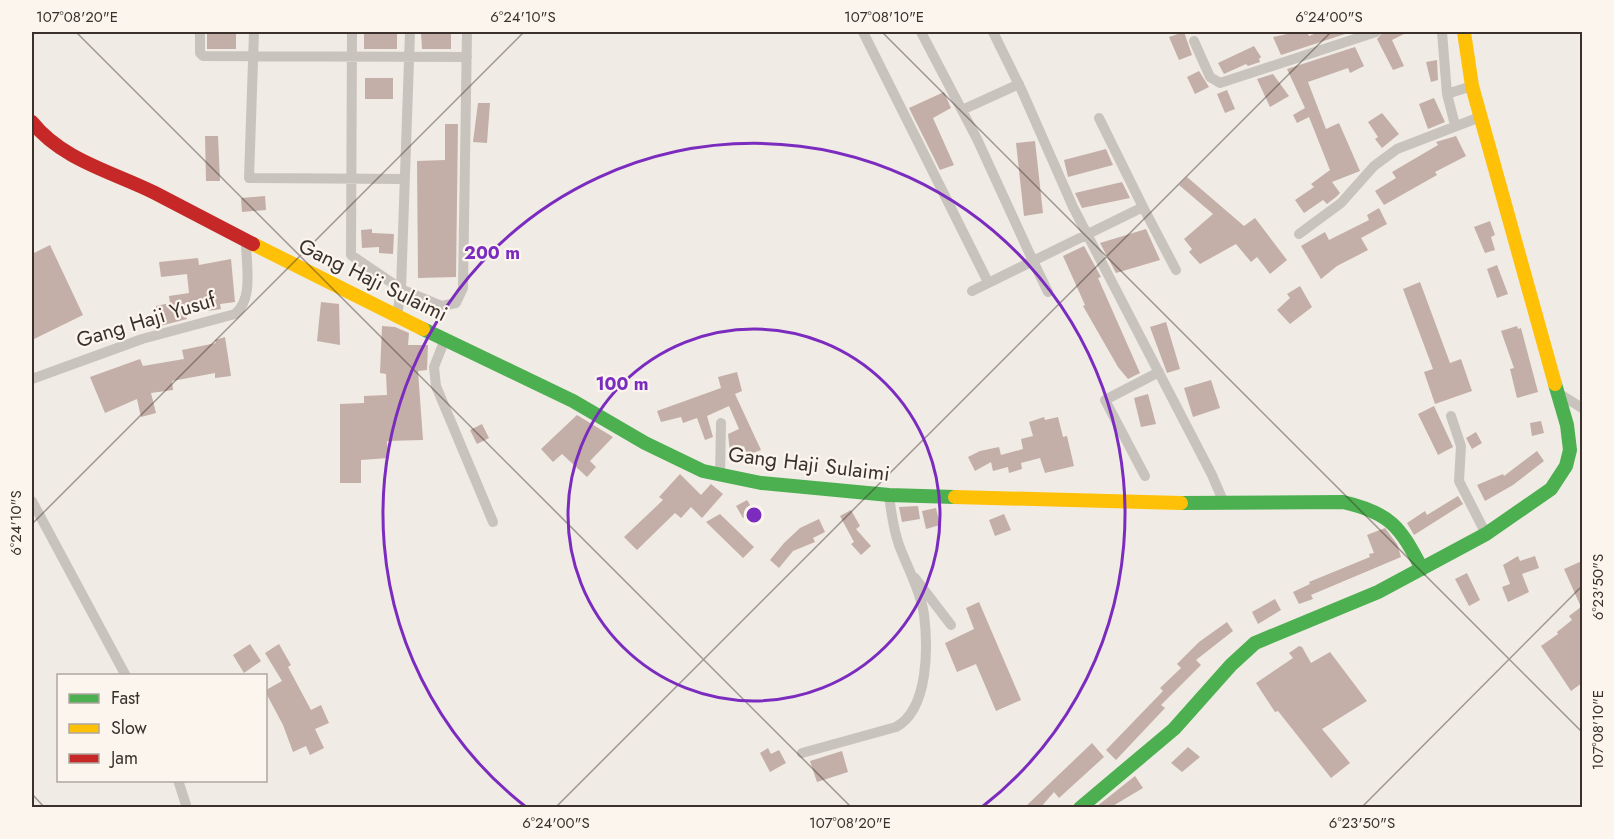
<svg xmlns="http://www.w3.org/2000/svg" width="1614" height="839" font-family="Jost,sans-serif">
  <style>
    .building { fill: #c3afa7 }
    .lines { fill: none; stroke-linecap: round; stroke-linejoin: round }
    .street { stroke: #c9c3be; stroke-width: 10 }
    .fast { stroke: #4caf50; stroke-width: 14 }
    .slow { stroke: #ffc107; stroke-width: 14 }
    .jam { stroke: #c62828; stroke-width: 14 }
    .ticks { fill: none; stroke: #3b302b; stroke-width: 1.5; stroke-opacity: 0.45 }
    .ring { fill: none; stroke: #7b2cbf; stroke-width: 3 }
    .labels { text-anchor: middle; stroke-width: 4.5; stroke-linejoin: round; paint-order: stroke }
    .street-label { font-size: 21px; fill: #3b302b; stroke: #fbf5ee }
    .centre { fill: #7b2cbf; stroke: #fbf5ee; stroke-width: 3 }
    .ring-label { font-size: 18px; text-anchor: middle; font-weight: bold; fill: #7b2cbf; stroke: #fbf5ee; stroke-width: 4.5; stroke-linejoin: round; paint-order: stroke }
    .neatline { fill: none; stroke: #3b302b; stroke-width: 2 }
    .ticks-label { font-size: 15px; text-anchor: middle; fill: #3b302b }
  </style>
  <rect width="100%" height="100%" fill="#f0ebe5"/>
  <path class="building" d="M207 32H236V49H207Z
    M364 32H397V49H364Z
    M421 32H451V49H422Z
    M1184 32 1192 55 1179 60 1169 37Z
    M1297 32H1307L1309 36 1319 32 1348 33 1281 55 1273 37Z
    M1383 32H1408L1392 40 1404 66 1393 70 1377 39Z
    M1254 46 1261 57 1259 59 1260 62 1248 66 1246 64 1224 74 1218 63Z
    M1355 47 1364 66 1350 73 1348 68 1308 82 1326 129 1339 123 1360 171 1332 182 1340 193 1336 197 1327 204 1323 200 1304 213 1295 200 1314 187 1311 184 1330 170 1309 117 1297 123 1293 115 1305 108 1287 69Z
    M1437 60 1438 80 1431 82 1426 62Z
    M1199 71 1209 87 1195 94 1187 77Z
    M1273 74 1289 96 1270 107 1257 79Z
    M365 78H393V99H365Z
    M1227 90 1235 109 1225 113 1217 94Z
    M944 92 951 108 933 118 954 165 940 170 909 108Z
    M1434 98 1445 122 1428 129 1419 104Z
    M478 103H490L487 143 473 142Z
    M1382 113 1399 134 1382 148 1375 139 1378 137 1368 122Z
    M445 124H458L456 277 418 278 417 161 445 160Z
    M205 136H218L220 181H206Z
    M1456 136 1466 156 1435 172 1437 175 1384 205 1375 191 1396 178 1392 172 1438 145 1436 142Z
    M1035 141 1043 213 1024 216 1016 143Z
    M1106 149 1113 165 1068 177 1064 160Z
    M1187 177 1244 226 1255 218 1287 260 1270 274 1257 257 1251 262 1236 244 1200 264 1189 252 1192 249 1184 239 1213 214 1179 185Z
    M1122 182 1130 198 1082 208 1075 193Z
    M265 196 266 210 242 212 241 198Z
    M1379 208 1387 224 1361 238 1368 250 1337 266 1321 279 1301 246 1325 232 1329 240 1369 220 1367 215Z
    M1490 221 1495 235 1491 237 1495 250 1485 253 1474 227Z
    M372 229V233L394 234 393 254 379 253V247L362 248 361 230Z
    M1146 229 1160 260 1116 273 1100 243Z
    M50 245 83 315 32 340V254Z
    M1084 246 1101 277 1098 278 1140 373 1128 379 1118 367 1083 306 1085 305 1063 256Z
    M198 258 199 265 231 259 235 302 220 304 221 309 208 311 207 306 185 310 187 319 160 326 156 306 170 303 169 296 189 293 187 274 161 277 159 262Z
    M1497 265 1508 294 1497 298 1487 269Z
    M1420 282 1450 363 1461 359 1472 391 1435 404 1424 372 1433 369 1403 289Z
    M1300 286 1312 307 1290 324 1277 310 1290 298 1287 294Z
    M321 302 339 304 340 345 317 341Z
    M1166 322 1180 369 1167 373 1150 327Z
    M382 326 395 327 409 333 408 345H428L427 370 418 371 423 440 387 441 388 458 361 460V483H340V404L364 403V396L387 395 386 374 380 373Z
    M1517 326 1518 329 1521 328 1538 392 1517 398 1510 369 1514 368 1501 331Z
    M225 337 231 376 215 378V373L172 381 173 390 151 393 156 413 141 417 137 399 105 413 90 377 140 359 143 366 184 359 182 350 216 343 215 340Z
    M737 372 742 391 735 394 761 450 747 455 744 446 730 452 728 434 739 429 729 406 707 416 713 437 705 440 697 418 683 423 681 417 661 422 657 411 721 388 718 377Z
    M1211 380 1220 408 1193 417 1184 388Z
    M1148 394 1156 424 1141 427 1134 398Z
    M1434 406 1453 447 1438 455 1418 414Z
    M577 415 613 437 590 461 596 467 587 477 562 454 553 462 541 449Z
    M1044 417 1045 420 1058 417 1063 437 1067 436 1074 466 1045 473 1040 458 1021 463 1022 469 1009 473 1008 467 993 471 991 462 975 471 968 457 980 451 999 447 1001 455 1023 449 1021 439 1033 436 1029 422Z
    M1541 421 1544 433 1532 436 1530 423Z
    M482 424 489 438 477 444 470 430Z
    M1476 432 1482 443 1472 449 1466 438Z
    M1537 451 1544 461 1513 485 1485 501 1477 485 1503 474 1504 476Z
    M680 474 701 495 711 484 723 494 702 518 691 507 681 518 675 513 637 550 624 537 663 500 659 497Z
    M1458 496 1463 504 1414 535 1407 523 1425 511 1427 515Z
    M747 500 754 511 743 518 736 506Z
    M918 506 920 519 902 522 899 507Z
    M936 508 940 525 926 529 922 511Z
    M851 510 860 526 856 529 871 546 861 555 851 544 854 542 840 516Z
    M720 514 754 547 743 558 706 522Z
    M1004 514 1011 530 995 536 989 520Z
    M819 519 825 532 813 538 815 542 793 551 779 568 770 560 784 543 800 528Z
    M1385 528 1397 544 1401 557 1311 595 1313 599 1299 604 1293 592 1310 584 1309 582 1370 557 1369 554 1374 553 1367 535Z
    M1518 556 1520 561 1535 556 1539 568 1522 574 1529 592 1508 602 1502 587 1510 584 1503 565Z
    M1582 561V683L1571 691 1541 646 1558 634 1557 632 1572 620 1569 616 1581 607 1564 569Z
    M1467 573 1480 600 1469 606 1455 579Z
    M1275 599 1281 610 1258 624 1252 612Z
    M979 602 1021 700 996 711 976 664 957 672 945 643 974 629 966 608Z
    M1227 622 1233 631 1196 660 1201 665 1161 705 1165 708 1116 760 1106 750 1163 691 1160 688 1181 668 1177 664 1199 642Z
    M250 644 261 661 244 673 233 655Z
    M279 644 291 665 288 667 311 710 321 705 329 723 315 729 324 748 310 755 306 746 293 752 283 725 266 693V690L282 681 265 653Z
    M1299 646 1302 647 1311 663 1330 652 1367 701 1322 729 1350 763 1331 778 1278 711 1275 712 1256 683 1293 658 1289 653Z
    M1092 743 1104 757 1059 798 1054 792 1041 807H1025Z
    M1188 747 1200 757 1182 772 1171 763Z
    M768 748 771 754 779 750 786 763 770 772 760 753Z
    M842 751 848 772 817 782 810 761Z
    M1135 776 1143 788 1111 807H1096Z"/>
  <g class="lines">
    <path class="street" d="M200 32V53L203 56 467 57
      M254 32 249 178 403 179
      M352 32 351 255 401 289 442 306 456 303 463 288 467 32
      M863 32 988 282
      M921 32 977 139 1033 261 972 291
      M993 32 1022 91 1073 207 1212 475 1224 503
      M1442 32 1447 94 1455 125
      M1194 41 1210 77 1220 83 1376 32
      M1447 94 1472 86
      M962 110 1019 84
      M1099 118 1143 207
      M1299 234 1341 203 1374 166 1397 149 1480 117
      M1048 292 1033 261 1143 207 1176 270
      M397 316 401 289 410 32
      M445 339 434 367 436 386 493 522
      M32 379 142 339 235 314C254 299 246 264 246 242
      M1558 393 1582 408
      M1451 416 1461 446 1459 481 1486 534
      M720 476 721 423
      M1145 476 1105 400 1159 372
      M32 501 126 676
      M915 578 951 625
      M802 753 896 727C929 709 928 647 924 614 920 589 907 567 899 545 893 528 891 512 889 495
      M178 780 187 808"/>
    <path class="fast" d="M423 329 573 401 645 443 703 471 761 483 889 495 955 497
      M1181 503 1343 502C1391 513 1400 527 1422 569
      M1080 808 1174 729 1231 665 1255 643 1378 592 1486 534 1551 489 1566 466 1570 450 1567 425 1555 384"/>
    <path class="slow" d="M1464 32 1472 86 1555 384
      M253 244 423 329
      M955 497 1181 503"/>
    <path class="jam" d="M32 122C62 160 113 172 155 193 188 210 221 227 253 244"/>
  </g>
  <path class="ticks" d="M76 32 852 808M882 32 1582 732M32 524 524 32M32 794 45 808M555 808 1331 32M1361 808 1582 586"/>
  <g class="ring">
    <circle cx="754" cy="515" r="186"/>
    <path d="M526 807A371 371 0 1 1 982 807"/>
  </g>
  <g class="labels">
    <g class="street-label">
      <text transform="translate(373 280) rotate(26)" y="7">Gang Haji Sulaimi</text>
      <text transform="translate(146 320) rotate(-17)" y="7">Gang Haji Yusuf</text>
      <text transform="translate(809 464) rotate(7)" y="7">Gang Haji Sulaimi</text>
    </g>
  </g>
  <circle cx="754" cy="515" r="9" class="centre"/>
  <g class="ring-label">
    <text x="492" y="259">200 m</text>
    <text x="622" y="390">100 m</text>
  </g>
  <rect width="1614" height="839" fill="none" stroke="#fbf5ee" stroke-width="66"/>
  <rect x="57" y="674" width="210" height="108" fill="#fbf5ee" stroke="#aea6a0" stroke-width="1.5"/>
  <rect x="69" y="694" width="30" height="9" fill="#4caf50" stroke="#aea6a0" stroke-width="1.5"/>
  <text x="111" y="704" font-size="18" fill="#3b302b">Fast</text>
  <rect x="69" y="724" width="30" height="9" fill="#ffc107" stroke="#aea6a0" stroke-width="1.5"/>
  <text x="111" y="734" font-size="18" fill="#3b302b">Slow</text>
  <rect x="69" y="754" width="30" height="9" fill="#c62828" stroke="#aea6a0" stroke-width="1.5"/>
  <text x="111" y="764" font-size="18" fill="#3b302b">Jam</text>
  <rect x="33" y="33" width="1548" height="773" class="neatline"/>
  <g class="ticks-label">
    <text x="77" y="22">107°08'20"E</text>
    <text x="523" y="22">6°24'10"S</text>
    <text x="884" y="22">107°08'10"E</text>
    <text x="1329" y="22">6°24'00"S</text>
    <text transform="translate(16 523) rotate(-90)" y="5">6°24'10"S</text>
    <text transform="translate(1598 587) rotate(-90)" y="5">6°23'50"S</text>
    <text transform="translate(1598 730) rotate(-90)" y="5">107°08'10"E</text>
    <text x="556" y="828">6°24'00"S</text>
    <text x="850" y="828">107°08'20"E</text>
    <text x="1362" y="828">6°23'50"S</text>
  </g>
</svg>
